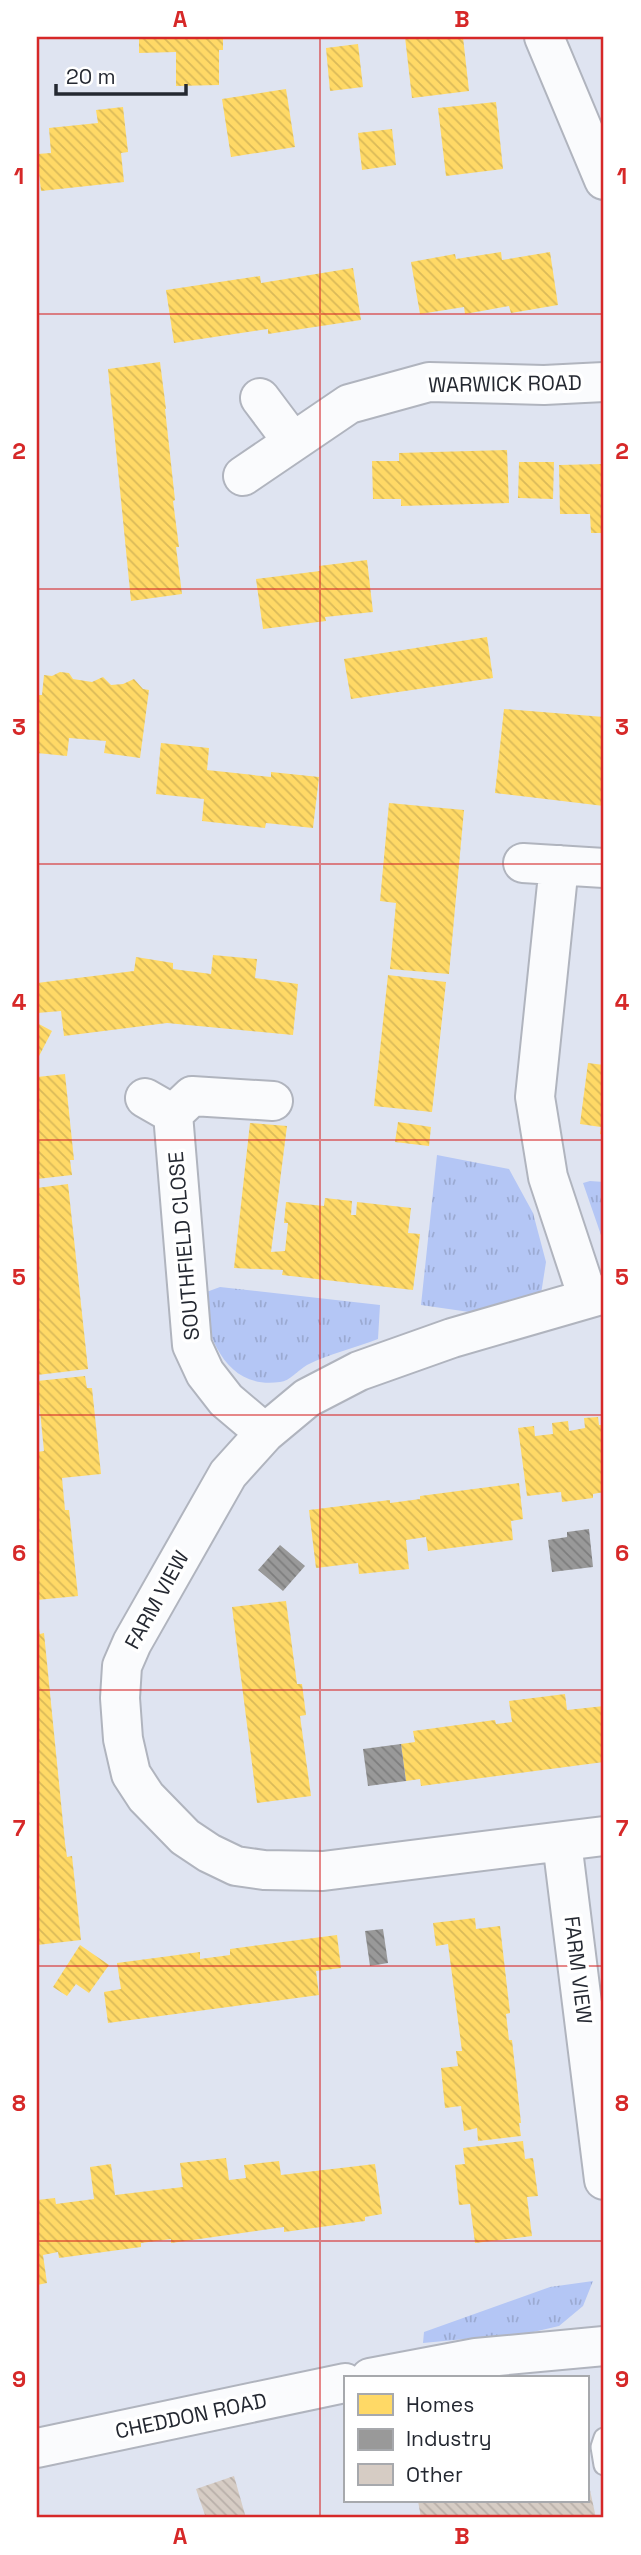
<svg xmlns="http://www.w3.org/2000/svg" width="641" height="2555" font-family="'Space Grotesk',sans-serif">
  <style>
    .grass { fill: url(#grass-tufts) }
    .homes { fill: url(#homes-back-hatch) }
    .industry { fill: url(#industry-back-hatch) }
    .building { fill: url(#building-back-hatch) }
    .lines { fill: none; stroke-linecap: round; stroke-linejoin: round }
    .service-casing { stroke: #b0b4be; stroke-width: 23 }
    .minor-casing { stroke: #b0b4be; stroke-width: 42 }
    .service { stroke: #fafbfd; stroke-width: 19 }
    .minor { stroke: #fafbfd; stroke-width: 38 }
    .grid { fill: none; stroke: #d62828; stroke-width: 2; stroke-opacity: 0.55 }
    .labels { text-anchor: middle; stroke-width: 7; stroke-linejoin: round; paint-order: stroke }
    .street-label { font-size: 21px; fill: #242831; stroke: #fff }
    .neatline { fill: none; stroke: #d62828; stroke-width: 2.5 }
    .grid-label { font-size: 23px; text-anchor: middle; font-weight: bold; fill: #d62828 }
  </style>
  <defs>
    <pattern id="grass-tufts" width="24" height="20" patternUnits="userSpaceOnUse" patternTransform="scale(1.75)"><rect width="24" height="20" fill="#b4c6f5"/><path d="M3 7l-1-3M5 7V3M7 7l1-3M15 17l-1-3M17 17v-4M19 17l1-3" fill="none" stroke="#9baad2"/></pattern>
    <pattern id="homes-back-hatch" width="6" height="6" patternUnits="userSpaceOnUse" patternTransform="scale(1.75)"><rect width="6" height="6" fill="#ffd966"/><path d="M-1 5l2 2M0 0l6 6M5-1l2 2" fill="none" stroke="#daba59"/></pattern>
    <pattern id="industry-back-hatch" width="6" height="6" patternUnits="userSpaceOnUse" patternTransform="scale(1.75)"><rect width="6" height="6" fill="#999"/><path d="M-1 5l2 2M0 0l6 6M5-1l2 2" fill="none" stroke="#7d7d7d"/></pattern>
    <pattern id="building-back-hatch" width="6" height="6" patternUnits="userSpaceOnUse" patternTransform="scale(1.75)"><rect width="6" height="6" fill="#d6ccc4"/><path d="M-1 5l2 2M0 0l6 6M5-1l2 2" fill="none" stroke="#b8afa9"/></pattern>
  </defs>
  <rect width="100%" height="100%" fill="#dfe4f1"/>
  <path class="grass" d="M437 1155 509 1169 533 1213 546 1262 541 1294 483 1314 421 1305Z
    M590 1181 604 1182V1237L601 1235 583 1183Z
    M220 1287 380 1305 378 1339C355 1348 329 1354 307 1365 298 1370 290 1381 280 1382 226 1390 207 1337 201 1294Z
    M593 2281 583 2306 559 2326 529 2333 423 2343 424 2332 550 2287Z"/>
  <path class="homes" d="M139 37H223V50H219V85L176 86V52L139 53Z
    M405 37H463L469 91 412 98Z
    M358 44 363 87 330 91 326 48Z
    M286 89 295 147 231 157 222 99Z
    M496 102 503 169 446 176 438 108Z
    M123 107 128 152 121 153 124 182 41 191 37 154 51 153 49 128 98 123 96 110Z
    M392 129 396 165 362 170 358 133Z
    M501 252 502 260 550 252 558 305 511 313 509 306 465 314 464 307 420 314 411 262 455 254 456 259Z
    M353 268 361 320 268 334V329L174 343 166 290 260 276 261 283Z
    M160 362 166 409H165L175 500 173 501 179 547H176L182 594 131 601 108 369Z
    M507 450 509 503 401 506V499H373L372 461H399V453Z
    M519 462H554L553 499 518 498Z
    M604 464V533H591L590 514H560L559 465Z
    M367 560 373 612 325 617 326 621 263 629 256 579 320 571 319 566Z
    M487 637 493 678 351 699 344 659Z
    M60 672 69 673 73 679 92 682 103 677 111 685 123 684 134 679 143 689 149 690 140 758 104 753 106 741 69 738 67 756 37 753V695H42L44 675 52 676Z
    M504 709 604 717V806L495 793Z
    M161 743 209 748 207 770 271 777V772L319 777 313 828 266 823 265 828 202 821 204 799 156 794Z
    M389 803 464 810 449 974 390 969 396 903 380 901Z
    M213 955 257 959 255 978 298 984 293 1035 167 1023 64 1036 61 1011 37 1013V983L134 971 136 957 173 963V969L211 974Z
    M388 975 446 982 432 1112 374 1106Z
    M37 1023 52 1031 37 1060Z
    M588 1063 604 1065V1135L600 1134 601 1127 580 1124Z
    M65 1074 74 1160H70L72 1175 37 1179V1077Z
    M398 1122 431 1127 429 1146 395 1142Z
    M250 1123 287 1126 271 1252 285 1251 288 1223H284L286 1202 324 1206 325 1198 352 1201 351 1215H356L357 1202 411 1208 408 1233 420 1234 413 1290 282 1275 283 1270 234 1268Z
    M68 1184 88 1369 37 1375V1188Z
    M85 1376 87 1388H92L101 1474 62 1478 65 1510H69L78 1596 37 1600V1452L44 1451 37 1381Z
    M598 1417 599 1425H604V1492L593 1494V1498L562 1502 561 1492 527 1496 518 1428 534 1426 535 1436 553 1434 552 1423 568 1421 569 1431 585 1428 584 1418Z
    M519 1483 523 1519 511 1521 513 1540 428 1551 426 1537 406 1540 409 1569 359 1574 358 1563 316 1568 309 1510 390 1500V1503L420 1499V1496Z
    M286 1601 297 1684H302L306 1715 300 1716 311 1796 257 1803 232 1607Z
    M38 1623 40 1634 44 1633 65 1843 67 1857 72 1856 81 1940 37 1945Z
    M565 1694 567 1710 604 1706V1762L421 1786 420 1779 406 1781 401 1744 415 1742 413 1731 495 1720 496 1724 512 1722 509 1701Z
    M475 1918 476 1929 500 1926 510 2013 506 2014 509 2040H512L521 2123H519L521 2136 478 2141 477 2128 464 2131 461 2106 445 2108 441 2068 458 2066 456 2051H462L448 1944 436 1946 433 1923Z
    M337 1935 341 1968 316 1971 319 1995 108 2023 104 1992 121 1989 117 1963 200 1952V1959L230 1955V1949Z
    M80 1945 109 1965 89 1993 76 1984 67 1996 53 1987Z
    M523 2141 525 2159 533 2158 538 2196 527 2197 532 2236 475 2243 470 2204 459 2205 455 2165 465 2164 463 2148Z
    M226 2158 229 2180 246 2178 244 2165 279 2161 281 2175 375 2164 382 2214 365 2217V2221L284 2232V2227L171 2243V2239L141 2243V2247L59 2258 58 2252 43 2255 47 2283 37 2285V2200L55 2198 56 2204 94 2199 90 2167 111 2164 115 2195 183 2187 180 2163Z"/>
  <path class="industry" d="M589 1529 593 1567 552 1572 548 1540 567 1537V1532Z
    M280 1545 305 1566 283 1591 258 1570Z
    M401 1744 406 1781 368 1786 363 1749Z
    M383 1929 388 1963 370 1966 365 1931Z"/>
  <path class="building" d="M234 2476 246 2518H206L196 2489Z
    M587 2476 596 2518H421L418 2501H587Z"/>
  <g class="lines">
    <defs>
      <path id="service" d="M604 2438 601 2447 604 2465"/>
      <path id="minor" d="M544 37 604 180
        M260 398 293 442
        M243 476 349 404 429 382 544 385 604 382
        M523 863 604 868
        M559 865 535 1097 548 1177 588 1298
        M145 1098 173 1114
        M604 1294 452 1338 359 1371 307 1398 265 1433 228 1474 132 1643 122 1666 120 1698 123 1739 131 1774 146 1797 185 1837 209 1853 236 1866 264 1870 323 1871 604 1836
        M265 1433 226 1400 205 1373 192 1345 173 1114 192 1096 273 1101
        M562 1842 604 2180
        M370 2378 476 2358 604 2346
        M37 2448 345 2383"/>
    </defs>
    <use href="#service" class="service-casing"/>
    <use href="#minor" class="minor-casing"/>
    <use href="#service" class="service"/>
    <use href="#minor" class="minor"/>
  </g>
  <path class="grid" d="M320 37V2518M37 314H604M37 589H604M37 864H604M37 1140H604M37 1415H604M37 1690H604M37 1966H604M37 2241H604"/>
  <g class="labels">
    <g class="street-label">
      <text transform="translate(505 384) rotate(-1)" y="7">WARWICK ROAD</text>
      <text transform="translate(184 1246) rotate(-95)" y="7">SOUTHFIELD CLOSE</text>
      <text transform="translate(157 1600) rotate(-61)" y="7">FARM VIEW</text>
      <text transform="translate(578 1970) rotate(83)" y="7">FARM VIEW</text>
      <text transform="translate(191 2416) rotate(-12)" y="7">CHEDDON ROAD</text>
    </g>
  </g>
  <rect width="641" height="2555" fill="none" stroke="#ffffff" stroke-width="77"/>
  <rect x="344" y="2376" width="245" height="126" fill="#ffffff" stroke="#a7a9ad" stroke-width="2"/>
  <rect x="358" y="2394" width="35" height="21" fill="#ffd966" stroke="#a7a9ad" stroke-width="2"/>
  <text x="406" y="2412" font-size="21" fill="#242831">Homes</text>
  <rect x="358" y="2429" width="35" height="21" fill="#999999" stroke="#a7a9ad" stroke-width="2"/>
  <text x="406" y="2446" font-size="21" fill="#242831">Industry</text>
  <rect x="358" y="2464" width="35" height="21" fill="#d6ccc4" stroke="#a7a9ad" stroke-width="2"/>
  <text x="406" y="2482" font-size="21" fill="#242831">Other</text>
  <path d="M56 84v10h130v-10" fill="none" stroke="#242831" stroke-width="3.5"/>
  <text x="66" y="84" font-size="21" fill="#242831" stroke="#ffffff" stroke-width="5" paint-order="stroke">20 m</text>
  <rect x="38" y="38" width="564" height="2478" class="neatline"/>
  <g class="grid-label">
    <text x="180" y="27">A</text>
    <text x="462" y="27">B</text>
    <text x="19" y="184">1</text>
    <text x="622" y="184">1</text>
    <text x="19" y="459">2</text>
    <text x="622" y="459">2</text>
    <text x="19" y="735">3</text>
    <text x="622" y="735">3</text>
    <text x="19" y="1010">4</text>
    <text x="622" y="1010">4</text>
    <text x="19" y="1285">5</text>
    <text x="622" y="1285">5</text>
    <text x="19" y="1561">6</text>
    <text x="622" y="1561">6</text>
    <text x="19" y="1836">7</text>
    <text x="622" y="1836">7</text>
    <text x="19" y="2111">8</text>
    <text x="622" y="2111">8</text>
    <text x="19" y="2387">9</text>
    <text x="622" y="2387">9</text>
    <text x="180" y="2544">A</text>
    <text x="462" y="2544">B</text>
  </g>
</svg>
